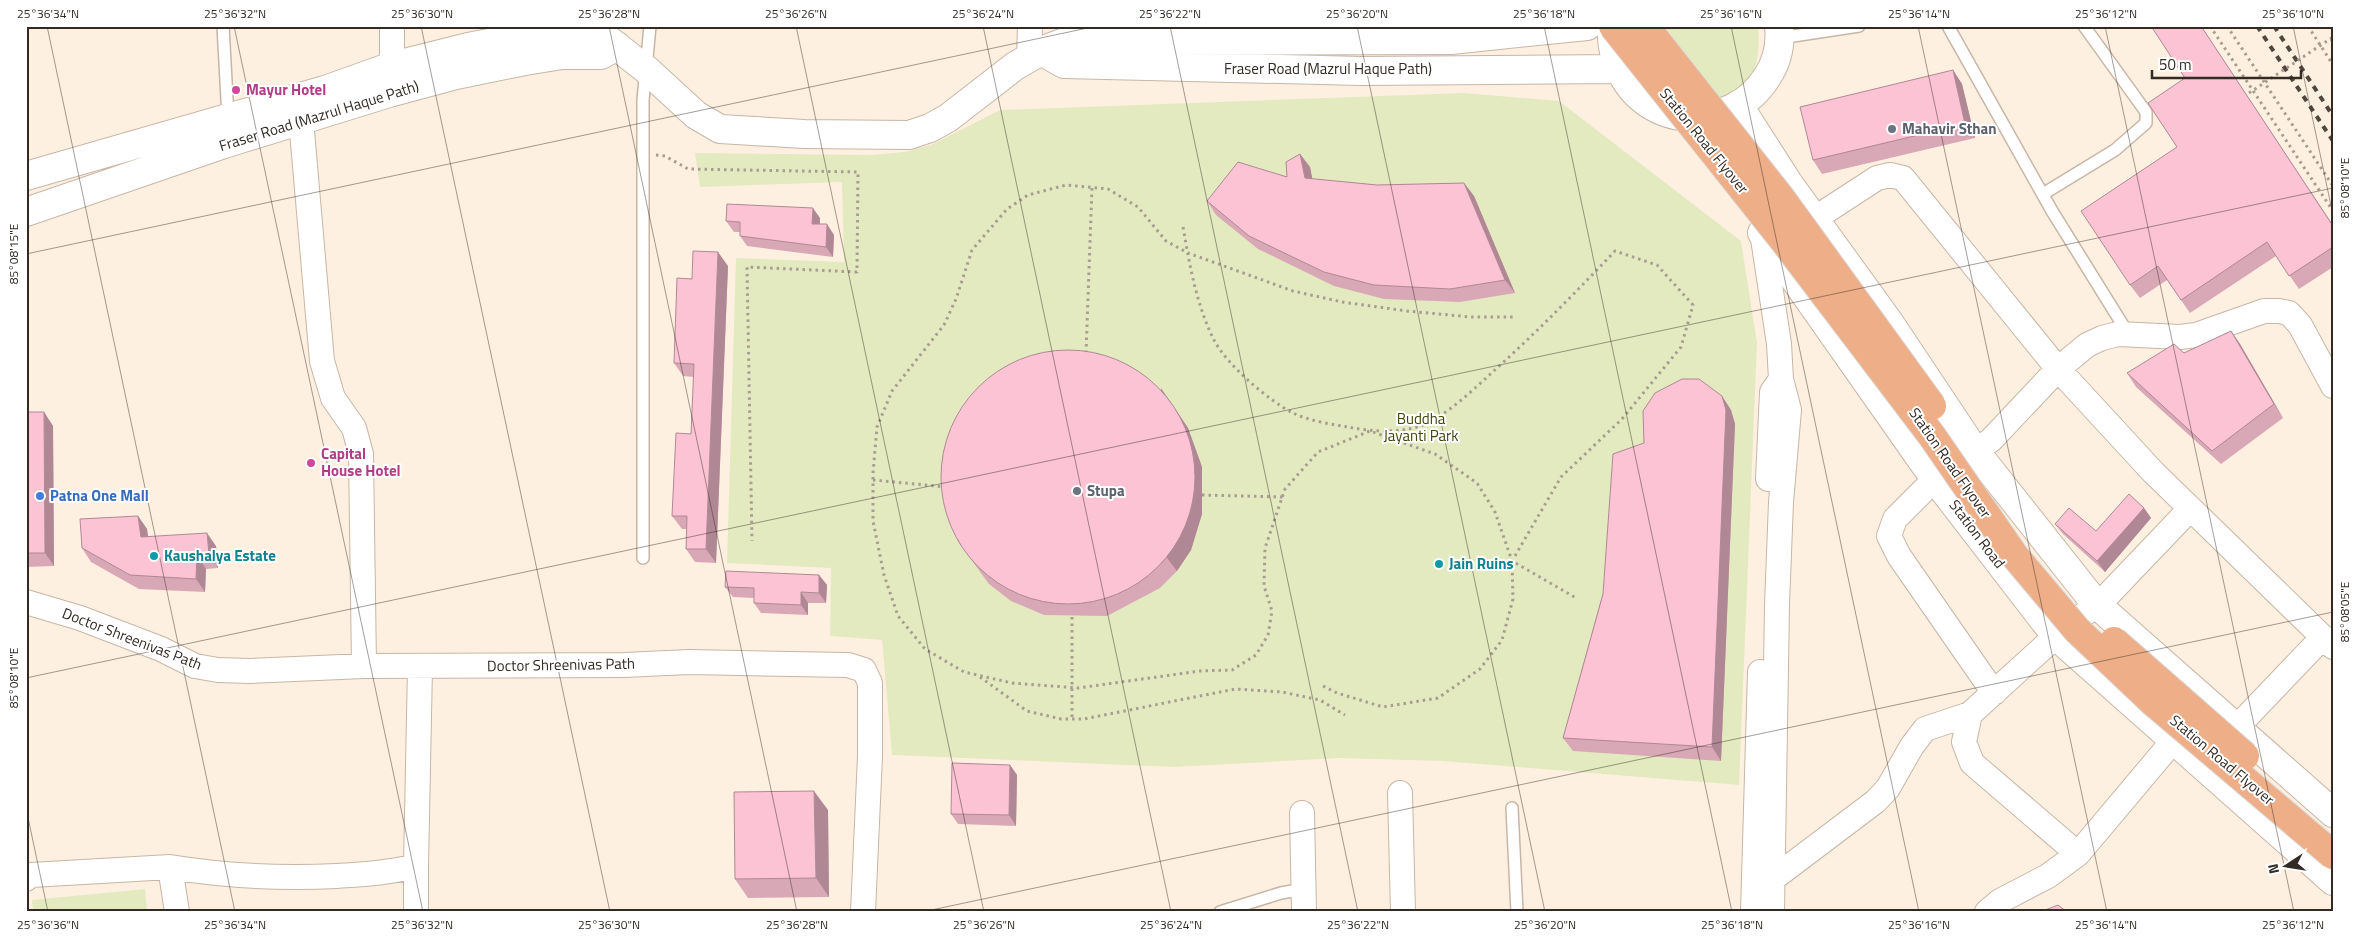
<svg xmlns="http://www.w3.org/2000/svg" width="2359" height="938" font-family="'Titillium Web',sans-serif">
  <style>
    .green { fill: #e3eac0 }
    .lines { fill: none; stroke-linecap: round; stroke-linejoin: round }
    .service-casing { stroke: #c7b6a5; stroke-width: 14 }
    .minor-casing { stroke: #c7b6a5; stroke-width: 26 }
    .secondary-casing { stroke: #c7b6a5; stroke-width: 30 }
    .path { stroke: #a89d91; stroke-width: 3; stroke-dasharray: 2.5 4; stroke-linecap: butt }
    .service { stroke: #fff; stroke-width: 11 }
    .minor { stroke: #fff; stroke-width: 24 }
    .secondary { stroke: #fff; stroke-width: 28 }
    .rail { stroke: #50483f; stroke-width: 4; stroke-dasharray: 6 6; stroke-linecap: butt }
    .primary-bridge-casing { stroke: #dad9d8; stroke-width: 30; stroke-linecap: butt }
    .path-bridge { stroke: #a89d91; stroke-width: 3; stroke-dasharray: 2.5 4; stroke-linecap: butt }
    .primary-bridge { stroke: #eeaf88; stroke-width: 28 }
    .wall { fill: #d9a8b7 }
    .shaded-wall { fill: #b08895 }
    .building { fill: #fcc3d5; stroke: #b08895 }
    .ticks { fill: none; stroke: #322b24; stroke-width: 1; stroke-opacity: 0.45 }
    .hotel-dot { fill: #d1479c; stroke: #fff; stroke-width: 2 }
    .worship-dot { fill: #6b7280; stroke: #fff; stroke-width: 2 }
    .shop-dot { fill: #3f7fe0; stroke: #fff; stroke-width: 2 }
    .culture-dot { fill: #0f9aa8; stroke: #fff; stroke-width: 2 }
    .labels { text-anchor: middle; stroke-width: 4; stroke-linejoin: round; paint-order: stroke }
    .street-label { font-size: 15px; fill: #322b24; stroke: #fff }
    .hotel-label { font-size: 15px; font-weight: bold; fill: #b23c85; stroke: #fff; text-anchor: start }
    .worship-label { font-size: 15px; font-weight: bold; fill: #5b616d; stroke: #fff; text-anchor: start }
    .park-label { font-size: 15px; fill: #41470b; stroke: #fff }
    .shop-label { font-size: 15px; font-weight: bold; fill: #366cbe; stroke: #fff; text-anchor: start }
    .culture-label { font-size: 15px; font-weight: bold; fill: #0d838f; stroke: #fff; text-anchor: start }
    .neatline { fill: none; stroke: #322b24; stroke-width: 2 }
    .ticks-label { font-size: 12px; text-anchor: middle; fill: #322b24 }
  </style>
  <rect width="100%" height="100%" fill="#fef0e1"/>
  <path class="green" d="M1637 26H1758C1761 69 1753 85 1714 105Z
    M1464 93 1559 101 1741 241 1757 343 1739 785 1443 761 1339 758 1174 767 892 755 882 640 830 636 831 568 727 563 736 258 844 262 842 182 700 187 695 153 872 155 904 152 931 145 1000 110Z
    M145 889 147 912H33L32 900Z"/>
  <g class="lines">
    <defs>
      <path id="service" d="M223 26 228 118
        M1948 26 2052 211 2129 335
        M1780 38 1859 26
        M2043 194 2115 150 2146 123V112L2084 26
        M643 558V100L650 26
        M1512 808 1517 912
        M1220 912 1281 893 1304 889"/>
      <path id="minor" d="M1029 58 1030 26
        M392 66V26
        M301 120 322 361 333 398 354 428 361 454 364 666
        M1814 219 1877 178 1890 175 1903 178 2058 369 2153 472 2333 647
        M1762 232 1779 344 1781 379 1789 410 1781 502 1777 605 1772 912
        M1768 479 1772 392 1781 379
        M26 602 80 618 161 649 195 666 218 670 250 671 364 666 624 665 689 662 848 665 864 670 870 683V756L863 912
        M1994 693 1899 556 1889 536 1895 519 1935 479 1991 440 2058 369 2087 345 2102 338 2118 334 2180 337 2196 335 2264 311H2279L2289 313 2300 325 2333 386
        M1970 714 1964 742 1972 763 2078 854
        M2236 728 2323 637
        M1400 793 1403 912
        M1302 813 1304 912
        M416 866V912
        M170 867C226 876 280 879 337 876 365 874 389 873 416 866L420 667
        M26 879 31 875 170 867 177 912
        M1754 886 1774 878 1876 801 1888 788 1912 746 1925 729 1970 714 2056 636 2105 598 2190 509
        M1753 912 1760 672
        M1987 912 2000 901 2048 876 2078 854 2173 741"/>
      <path id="secondary" d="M1611 26C1612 41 1613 54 1619 67 1645 131 1732 133 1767 77 1777 62 1781 44 1779 26
        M1041 51 1064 64 1361 71 1619 69
        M1739 106 1789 184 1889 322 1975 451 2096 604 2333 813
        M26 176 325 90 392 66 468 47 526 36 575 32 601 34 647 70 696 115 720 129 804 134 909 135 930 128 948 118 1015 66 1041 51 1067 41 1451 40 1587 26
        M26 212 224 144 389 93 456 75 525 61 562 55H601L617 46
        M1762 233 1935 479 2056 636 2333 881"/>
    </defs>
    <use href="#service" class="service-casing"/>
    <use href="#minor" class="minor-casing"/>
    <use href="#secondary" class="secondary-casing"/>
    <path class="path" d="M2210 26 2333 211
      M2227 26 2333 186
      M2308 26 2333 65
      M2331 39 2333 42
      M656 155 665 156 688 169 858 172 857 272 747 267 752 541
      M1183 227C1190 266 1196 304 1214 340 1226 364 1269 401 1293 413 1310 421 1330 424 1348 427 1373 432 1406 434 1430 422 1455 408 1476 387 1497 368 1539 330 1577 291 1615 251L1657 265 1693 305 1681 347 1622 419 1561 477 1512 561 1576 598
      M1086 353 1092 188
      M873 480 946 487
      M1202 495 1283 497
      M1072 617V719
      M980 677 1027 711 1061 719H1084L1235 689 1282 692 1320 700 1345 715
      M1323 686 1337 693 1383 707 1438 698 1480 669 1502 640 1513 599 1512 561 1495 512 1477 483 1435 454 1370 431 1318 452 1285 489 1265 548 1264 586 1272 611 1268 635 1256 655 1232 670 1200 671 1078 688 1012 683 964 672 925 649 898 616 884 575 873 521V473L877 427 892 391 944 325 956 299 972 250 1007 209 1028 195 1066 185 1108 189 1138 207 1166 241 1188 253 1293 291 1342 302 1407 311 1471 317H1514"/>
    <use href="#service" class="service"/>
    <use href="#minor" class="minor"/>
    <use href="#secondary" class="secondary"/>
    <path class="rail" d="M2257 26 2333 141
      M2274 26 2333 116"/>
    <defs>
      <path id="primary-bridge" d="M1613 26 1784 241 1932 436 2014 555 2077 630 2153 702 2333 855
        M1645 26 1781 198 1932 406
        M2114 641 2245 756"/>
    </defs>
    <use href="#primary-bridge" class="primary-bridge-casing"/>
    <path class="path-bridge" d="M2249 93 2333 37"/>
    <use href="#primary-bridge" class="primary-bridge"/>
  </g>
  <path class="wall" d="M2201 26 2333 225V267L2299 289 2276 256 2190 313 2167 280 2140 298 2130 285 2177 147 2185 78Z
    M1953 70 1962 84 1975 138 1822 174 1813 160Z
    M1300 154 1310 167 1312 179 1377 185 1464 183 1474 196 1515 293 1460 302 1384 299 1334 286 1258 249 1216 215 1207 201 1287 177Z
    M820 218V224L834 235 833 257 747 246 740 236V232H734L726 221Z
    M728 266 716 563 695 562 686 549 687 529H682L672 516 691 434 694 377 683 376 674 363 692 279Z
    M2231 331 2240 344 2283 418 2221 464 2136 387 2127 373 2184 353Z
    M1722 396 1731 410 1735 424 1721 761 1573 751 1563 738 1644 443Z
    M1170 401 1188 428 1202 467V514L1191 550 1177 571 1160 588 1107 616 1044 615 1011 601 989 584 957 540Z
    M26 412H44L53 426 54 566 26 567Z
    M2144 508 2151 518 2105 572 2063 534 2055 524 2096 531Z
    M138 516 147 529 148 537 216 546 218 568 206 569 205 592 139 589 91 562 82 548Z
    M819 575 827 585 826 603H808V615L761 613 754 603V598L733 597 725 587Z
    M1010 765 1017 775 1016 826 958 824 951 814Z
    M828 810 829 897 748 898 735 879Z"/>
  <path class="shaded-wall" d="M1953 70 1962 84 1975 138 1965 124Z
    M1300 154 1310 167 1315 192 1305 178Z
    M1464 183 1474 196 1515 293 1505 280Z
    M813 208 820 218 819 234 812 224Z
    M827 224 834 235 833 257 826 247Z
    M718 252 728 266 716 563 706 549Z
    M2231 331 2240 344 2283 418 2274 404Z
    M1161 388 1188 428 1202 467V514L1191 550 1177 571 1167 558Z
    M1722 396 1731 410 1735 424 1721 761 1712 747Z
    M44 412 53 426 54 566 45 553Z
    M2144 508 2151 518 2105 572 2097 561Z
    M138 516 147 529 150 551 141 537Z
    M207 533 216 546 218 568 209 554Z
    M197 555 206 569 205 592 196 579Z
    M819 575 827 585 826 603 819 593Z
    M801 592 808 603V615L801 605Z
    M1010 765 1017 775 1016 826 1009 815Z
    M814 791 828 810 829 897 816 878Z"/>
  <path class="building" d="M2151 26H2201L2333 226V247L2289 276 2267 242 2181 300 2158 266 2130 285 2081 211 2177 147 2148 103 2185 78Z
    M1953 70 1965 124 1813 160 1800 107Z
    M1300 154 1305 178 1377 185 1464 183 1505 280 1450 289 1374 285 1324 272 1249 236 1207 201 1238 162 1287 177 1286 162Z
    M727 204 813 208 812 224H827L826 247 740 236V222L726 221Z
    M693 251 718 252 706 549H686L687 516H672L676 433 691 434 694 364 674 363 677 278 692 279Z
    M2231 331 2274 404 2212 451 2127 373 2174 344 2184 353Z
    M941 477a127 127 0 1 1 254 0a127 127 0 1 1-254 0Z
    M1682 379H1699L1722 396 1726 410 1712 747 1563 738 1603 594 1613 454 1644 443 1643 411 1655 393Z
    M26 412H44L45 553H26Z
    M2129 494 2144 508 2097 561 2055 524 2069 508 2096 531Z
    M138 516 141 537 207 533 209 554 197 555 196 579 130 575 82 548 80 519Z
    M726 571 819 575V593L801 592V605L754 603V588L725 587Z
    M952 763 1010 765 1009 815 951 814Z
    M814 791 816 878 735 879 734 792Z
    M2058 905 2067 912H2040Z"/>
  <path class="ticks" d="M47 26 235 912M234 26 423 912M421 26 610 912M609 26 797 912M796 26 984 912M983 26 1171 912M1170 26 1358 912M1357 26 1545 912M1544 26 1732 912M1731 26 1919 912M1918 26 2107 912M2105 26 2294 912M2293 26 2333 215M26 254 1097 26M26 678 2333 188M26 808 48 912M922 912 2333 612"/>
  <g class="hotel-dot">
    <circle cx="236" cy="90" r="5"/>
    <circle cx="311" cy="463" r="5"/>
  </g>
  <g class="worship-dot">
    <circle cx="1892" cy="129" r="5"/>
    <circle cx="1077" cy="491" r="5"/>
  </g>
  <circle class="shop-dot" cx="40" cy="496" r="5"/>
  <g class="culture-dot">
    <circle cx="154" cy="556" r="5"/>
    <circle cx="1439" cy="564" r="5"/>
  </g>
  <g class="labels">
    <g class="street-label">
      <text x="1328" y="74">Fraser Road (Mazrul Haque Path)</text>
      <text transform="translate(319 116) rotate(-17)" y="5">Fraser Road (Mazrul Haque Path)</text>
      <text transform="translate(1704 141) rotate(51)" y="5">Station Road Flyover</text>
      <text transform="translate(1950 463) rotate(55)" y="5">Station Road Flyover</text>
      <text transform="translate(1977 534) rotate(53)" y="5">Station Road</text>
      <text transform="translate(132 639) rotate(21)" y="5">Doctor Shreenivas Path</text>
      <text transform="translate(561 665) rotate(-1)" y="5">Doctor Shreenivas Path</text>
      <text transform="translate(2222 760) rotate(40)" y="5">Station Road Flyover</text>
    </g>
    <g class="hotel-label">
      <text x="246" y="95">Mayur Hotel</text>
      <text x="321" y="459">Capital<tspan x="321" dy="17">House Hotel</tspan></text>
    </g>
    <g class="worship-label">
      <text x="1902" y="134">Mahavir Sthan</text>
      <text x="1087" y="496">Stupa</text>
    </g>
    <g class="park-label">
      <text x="1421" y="424">Buddha<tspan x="1421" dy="17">Jayanti Park</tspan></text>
    </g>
    <g class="shop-label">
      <text x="50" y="501">Patna One Mall</text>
    </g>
    <g class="culture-label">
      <text x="164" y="561">Kaushalya Estate</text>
      <text x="1449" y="569">Jain Ruins</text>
    </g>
  </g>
  <rect width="2359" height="938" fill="none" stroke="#ffffff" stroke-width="55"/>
  <g transform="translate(2286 866) rotate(258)" stroke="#ffffff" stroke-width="4" paint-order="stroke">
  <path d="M0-4L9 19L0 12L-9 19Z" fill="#322b24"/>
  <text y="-8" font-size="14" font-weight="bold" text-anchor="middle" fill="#322b24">N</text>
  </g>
  <path d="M2152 70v8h149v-8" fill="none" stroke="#322b24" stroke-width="2.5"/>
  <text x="2159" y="70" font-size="15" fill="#322b24" stroke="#ffffff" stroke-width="4" paint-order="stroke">50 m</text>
  <rect x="28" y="28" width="2304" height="882" class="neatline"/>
  <g class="ticks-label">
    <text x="48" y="18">25°36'34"N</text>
    <text x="235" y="18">25°36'32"N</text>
    <text x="422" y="18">25°36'30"N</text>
    <text x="609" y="18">25°36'28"N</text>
    <text x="796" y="18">25°36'26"N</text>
    <text x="983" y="18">25°36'24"N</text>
    <text x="1170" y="18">25°36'22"N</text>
    <text x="1357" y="18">25°36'20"N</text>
    <text x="1544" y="18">25°36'18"N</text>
    <text x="1731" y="18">25°36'16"N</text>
    <text x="1919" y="18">25°36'14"N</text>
    <text x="2106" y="18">25°36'12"N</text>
    <text x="2293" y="18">25°36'10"N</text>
    <text transform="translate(2345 188) rotate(-90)" y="4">85°08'10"E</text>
    <text transform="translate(14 254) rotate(-90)" y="4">85°08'15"E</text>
    <text transform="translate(2345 612) rotate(-90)" y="4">85°08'05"E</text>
    <text transform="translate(14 678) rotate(-90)" y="4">85°08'10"E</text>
    <text x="48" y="929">25°36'36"N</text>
    <text x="235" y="929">25°36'34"N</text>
    <text x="422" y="929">25°36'32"N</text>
    <text x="609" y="929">25°36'30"N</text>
    <text x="797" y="929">25°36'28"N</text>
    <text x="984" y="929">25°36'26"N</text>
    <text x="1171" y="929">25°36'24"N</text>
    <text x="1358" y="929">25°36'22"N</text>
    <text x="1545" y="929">25°36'20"N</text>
    <text x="1732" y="929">25°36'18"N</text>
    <text x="1919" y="929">25°36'16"N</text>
    <text x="2106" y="929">25°36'14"N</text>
    <text x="2293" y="929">25°36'12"N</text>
  </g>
</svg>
